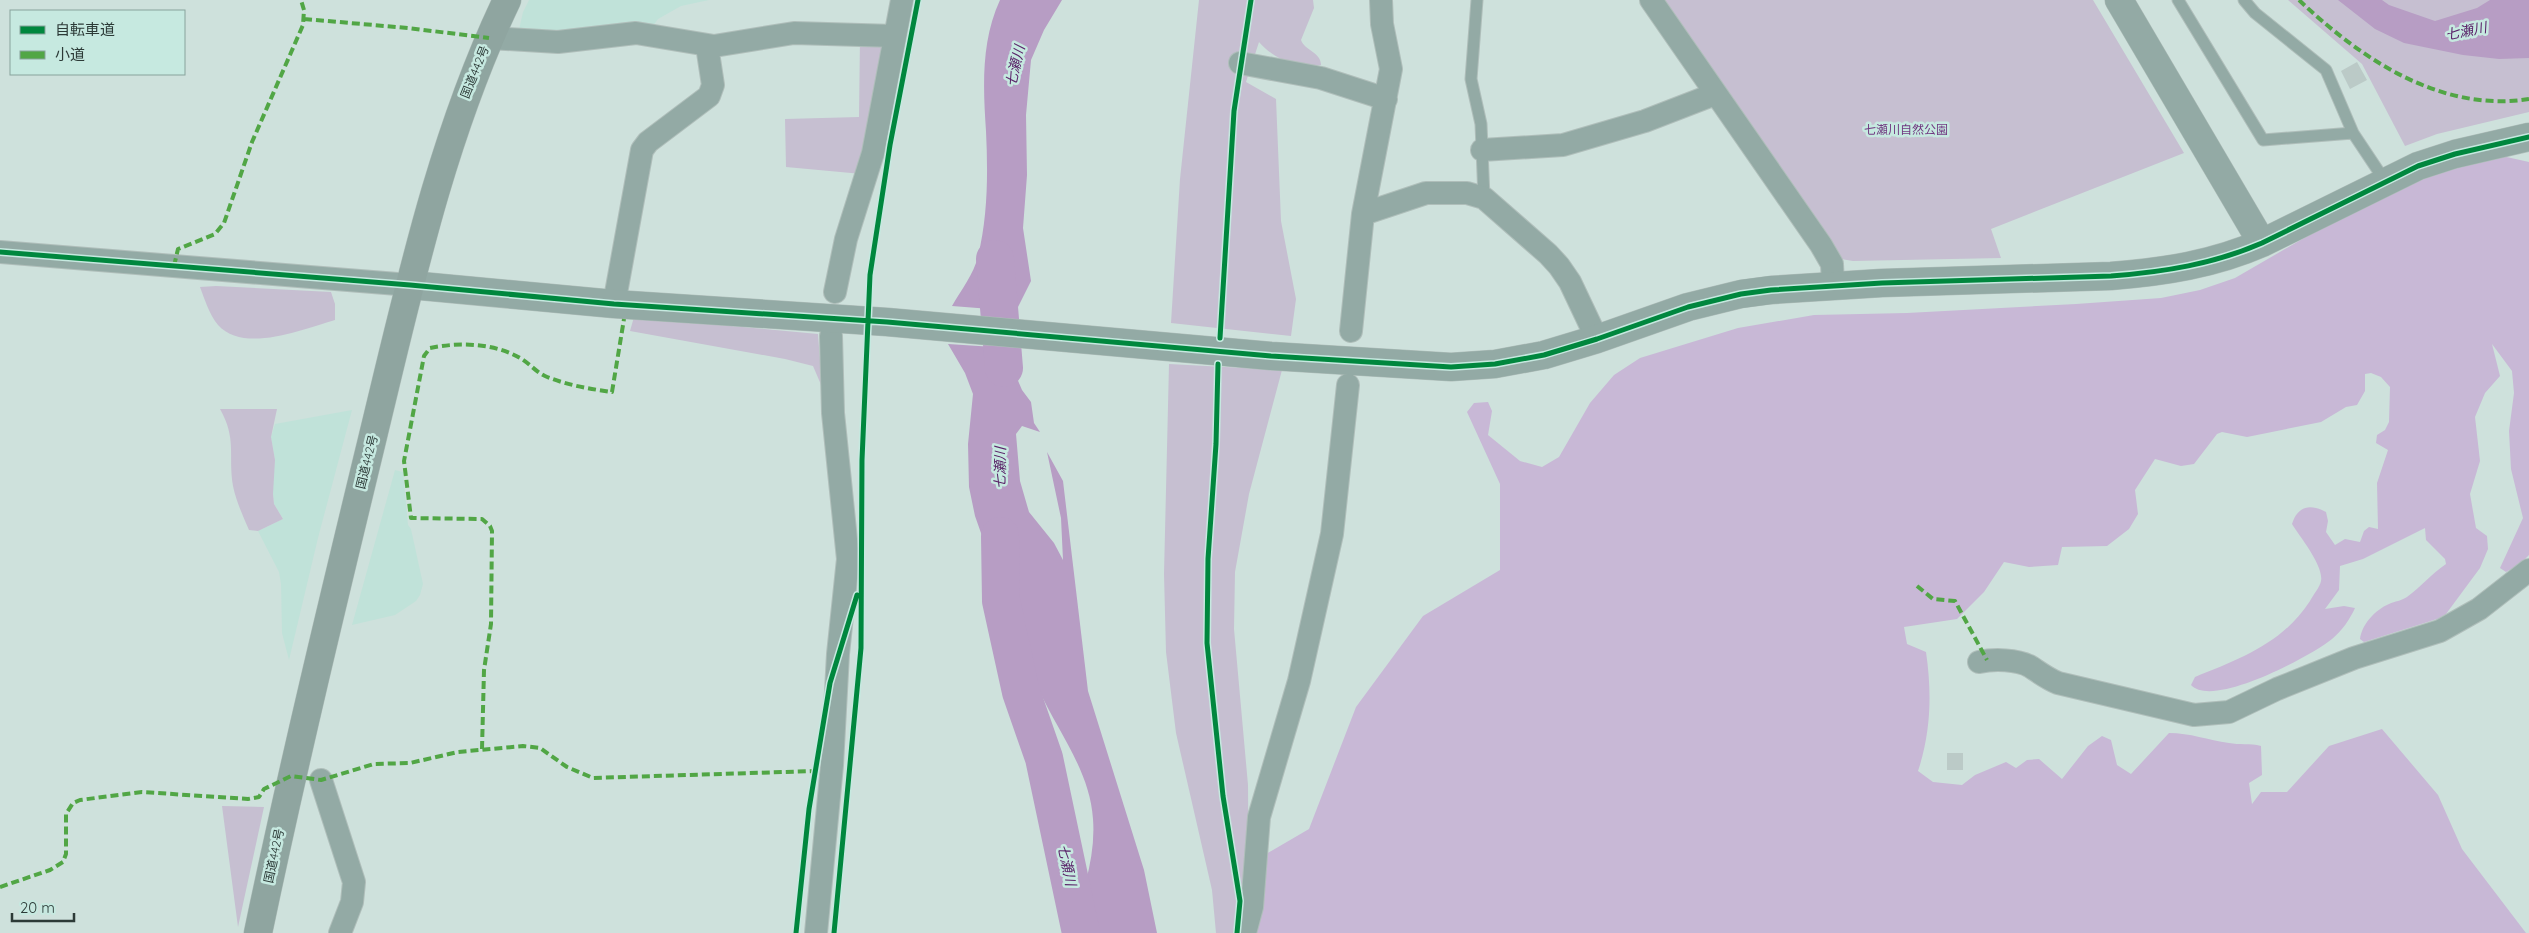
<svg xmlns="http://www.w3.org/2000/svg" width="2529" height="933" font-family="Quicksand,'Noto Sans JP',sans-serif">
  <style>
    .built { fill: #c0e2d9 }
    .green { fill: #c6bfd1 }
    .forest { fill: #c8b8d6 }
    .water { fill: #b79dc4 }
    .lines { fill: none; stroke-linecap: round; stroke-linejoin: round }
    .river { stroke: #b79dc4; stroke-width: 38 }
    .building { fill: #bbcac7 }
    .service-casing { stroke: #afbeba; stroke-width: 13 }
    .minor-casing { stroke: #afbeba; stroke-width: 24 }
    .tertiary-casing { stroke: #afbeba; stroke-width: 29 }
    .trunk-casing { stroke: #afbeba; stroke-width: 29 }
    .service { stroke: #93aaa5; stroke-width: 11 }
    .minor { stroke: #93aaa5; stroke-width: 22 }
    .tertiary { stroke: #93aaa5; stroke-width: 28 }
    .trunk { stroke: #8fa5a0; stroke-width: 28 }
    .quiet { stroke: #51a645; stroke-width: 4; stroke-dasharray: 8 4; stroke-linecap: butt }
    .cycleway-casing { stroke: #c6e9e0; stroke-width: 8 }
    .cycleway { stroke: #00873e; stroke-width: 5 }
    .labels { text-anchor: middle; stroke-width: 5; stroke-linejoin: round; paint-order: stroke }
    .street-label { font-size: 12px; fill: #2c3a37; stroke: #c6e9e0 }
    .park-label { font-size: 12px; fill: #713981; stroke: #c6e9e0 }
    .water-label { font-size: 14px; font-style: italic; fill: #5a2369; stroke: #c6e9e0 }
  </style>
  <rect width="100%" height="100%" fill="#cee1dc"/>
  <path class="built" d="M529 0H709L681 6 658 19 650 30 518 34 523 12Z
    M352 410 318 538 289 660 282 633 281 584 279 572 258 531 283 519 274 504 272 485 275 460 271 437 275 424Z
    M395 470 403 472 408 525 411 529 423 584 420 595 416 601 395 615 352 625Z"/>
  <path class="green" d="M1199 0H1313L1314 8 1301 40C1305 51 1321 52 1321 65 1300 70 1272 58 1259 42L1246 82 1276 99 1281 221 1296 299 1291 336 1171 323 1180 179Z
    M1660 0H2093L2184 153 1991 229 2001 258 1853 261 1841 259Z
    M2288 0H2529V112L2437 134 2405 146 2362 64Z
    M860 38 884 44 862 174 786 167 785 119 859 117Z
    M216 286 331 292 335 304V320C303 329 244 354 218 325 209 314 205 300 200 287Z
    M634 317 818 334 822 387 813 366 785 359 630 331Z
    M1169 364 1282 370 1249 494 1235 572 1234 629 1248 785 1249 933H1216L1212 890 1176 733 1166 652 1164 574Z
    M220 409H277L271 437 275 460 273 494 274 504 283 519 258 531 249 530C243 516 236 501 233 486 228 455 237 439 220 409Z
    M222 806 264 807 238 927Z"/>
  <path class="forest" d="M2502 156 2529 162V555L2520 564 2506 572 2500 568 2523 518 2511 469 2509 431 2514 393 2512 371 2492 344 2500 376 2485 393 2475 417 2480 461 2470 494 2476 528 2487 536 2488 549 2480 568 2446 614 2437 619 2364 642 2360 639C2362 624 2375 610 2389 604 2395 601 2401 601 2407 597 2421 587 2431 574 2446 564L2445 559 2426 540 2425 528 2363 559 2340 566 2339 590 2325 609 2344 606 2355 608C2350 619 2342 631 2332 639 2311 656 2213 709 2191 685L2195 677C2240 659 2283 643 2310 601 2313 595 2320 587 2321 581 2324 566 2300 537 2292 524 2298 505 2311 504 2326 512L2328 521 2326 532 2335 545 2345 539 2360 542 2364 531 2369 527 2378 529 2377 483 2388 450 2376 443 2377 435 2385 430 2389 422 2390 387 2381 377 2371 373 2365 374V391L2357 405 2346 407 2321 422 2247 437 2222 432 2217 434 2194 464 2181 466 2155 459 2135 490 2138 514 2129 529 2107 546 2062 547 2058 565 2029 567 2004 562 1984 592 1957 619 1904 627 1907 644 1926 652C1932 693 1931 732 1918 771L1933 782 1962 785 1975 775 2006 762 2016 768 2027 760 2039 759 2062 779 2088 746 2102 736 2111 740 2117 765 2131 774 2169 733C2190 733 2208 740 2229 743 2239 745 2250 743 2261 746L2262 775 2249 783 2252 804 2261 792H2287L2329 746 2382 729 2438 795 2462 849 2526 933H1249L1254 861 1309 829 1356 707 1423 616 1500 570V484L1467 412 1474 403 1488 402 1492 411 1488 435 1520 461 1542 467 1559 457 1590 403 1614 375 1640 358 1738 328 1814 315 1907 313 2076 304 2161 298 2200 290 2235 278 2373 198 2434 172Z"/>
  <path class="water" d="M1000 0H1062L1044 30 1031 60 1026 115 1027 175 1023 228 1031 281 1016 311 952 306C961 290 974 274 978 256 988 216 988 172 986 131 983 87 981 41 1000 0Z
    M2338 0H2382L2389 5 2435 21 2477 8 2490 0H2529V58L2499 59 2463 55 2404 43 2375 29Z
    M948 344 1009 348 1013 369 1022 390 1031 402 1034 423 1040 432 1022 426 1016 434 1020 481 1029 512 1054 543 1063 560 1061 518 1047 452 1063 481 1088 691 1144 870 1157 933H1070C1082 896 1096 858 1093 819 1090 771 1058 732 1039 690 1014 634 996 574 975 516L969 487 968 444 973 394 965 373Z"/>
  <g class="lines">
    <path class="river" d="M995 259 1004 368
      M1000 536 1001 601 1021 692 1044 758 1081 933"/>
  </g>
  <path class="building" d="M2357 62 2367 80 2350 89 2341 71Z
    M1947 753H1963V770H1947Z"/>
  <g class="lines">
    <defs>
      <path id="service" d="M1477 0 1471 79 1481 124 1484 198
        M2178 0 2263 140 2353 133
        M2244 0 2255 13 2326 70 2353 133 2385 181"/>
      <path id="minor" d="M1651 0 1821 245 1832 264 1833 285
        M489 38 558 42 636 33 714 46 794 33 894 36
        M1240 63 1321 78 1386 99
        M1482 150 1563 145 1645 121 1715 94
        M1363 214 1426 193H1467L1484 198 1548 254 1559 266 1570 282 1597 339
        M0 252 410 285
        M835 292 846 239 873 153 902 0
        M614 304 642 150 648 142 709 96 713 85 707 46
        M1351 331 1363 214 1391 69 1382 24 1381 0
        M1979 662C1993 659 2018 659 2031 667 2040 673 2048 679 2058 683L2194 715 2229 712 2277 689 2354 658 2440 631 2479 609 2529 570
        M321 780 354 882 352 902 340 933
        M816 933 832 765 838 654 848 559 833 413 831 336
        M1245 933 1252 907 1259 817 1299 681 1332 534 1348 385"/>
      <path id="tertiary" d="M2119 0 2262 243
        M410 285 614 304 887 322 1271 356 1451 367 1495 364 1544 355 1597 339 1688 307 1741 294 1771 290 1882 283 2111 276C2164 272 2214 264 2262 243L2418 166 2455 154 2529 137"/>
      <path id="trunk" d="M258 933C293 766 333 601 373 436 409 288 441 138 507 0"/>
    </defs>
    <use href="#service" class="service-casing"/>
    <use href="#minor" class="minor-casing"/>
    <use href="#tertiary" class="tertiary-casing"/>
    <use href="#trunk" class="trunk-casing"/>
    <use href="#service" class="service"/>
    <use href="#minor" class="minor"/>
    <use href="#tertiary" class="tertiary"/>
    <use href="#trunk" class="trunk"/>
    <path class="quiet" d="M2299 0C2360 58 2440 113 2529 99
      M304 19 408 28 489 38
      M174 266 178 249 215 234 224 223 252 142 303 25 304 10 301 0
      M1917 586 1933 599 1955 601 1987 660
      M482 749 484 670 491 624 492 531 490 526 482 519 411 518 404 461 424 356 430 348C459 342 494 343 520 358 529 363 536 372 545 376 566 385 590 389 612 392L624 319
      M0 887 50 870 63 862 66 854V814L73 803 80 800 142 792 248 799 259 797 264 789 291 776 321 780 374 764 410 763 458 752 523 746 540 748 567 767 593 778 815 771"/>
    <defs>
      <path id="cycleway" d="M0 252 410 285 614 304 887 322 1271 356 1451 367 1495 364 1544 355 1597 339 1688 307 1741 294 1771 290 1882 283 2111 276C2164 272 2214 264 2262 243L2418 166 2455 154 2529 137
        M1220 338 1234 111 1251 0
        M1218 364 1216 444 1208 559 1207 643 1223 796 1240 901 1237 933
        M796 933 809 809 830 683 857 595
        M834 933 861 648 862 460 870 275 890 145 918 0"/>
    </defs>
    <use href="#cycleway" class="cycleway-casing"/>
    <use href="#cycleway" class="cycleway"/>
  </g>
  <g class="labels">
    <g class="street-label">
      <text transform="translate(475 72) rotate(-68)" y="4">国道442号</text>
      <text transform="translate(367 462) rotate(-76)" y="4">国道442号</text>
      <text transform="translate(274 856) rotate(-78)" y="4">国道442号</text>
    </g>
    <g class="park-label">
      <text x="1906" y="134">七瀬川自然公園</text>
    </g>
    <g class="water-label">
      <text transform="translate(2466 31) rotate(-11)" y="5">七瀬川</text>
      <text transform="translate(1015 66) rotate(-77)" y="5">七瀬川</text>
      <text transform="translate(1000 468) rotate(-89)" y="5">七瀬川</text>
      <text transform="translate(1067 865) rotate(78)" y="5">七瀬川</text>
    </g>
  </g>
  <rect x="10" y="10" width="175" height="65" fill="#c6e9e0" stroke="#88a39c"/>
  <rect x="20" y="26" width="25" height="8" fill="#00873e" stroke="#88a39c"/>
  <text x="55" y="35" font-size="15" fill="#2c3a37">自転車道</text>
  <rect x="20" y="51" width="25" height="8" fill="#51a645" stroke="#88a39c"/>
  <text x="55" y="60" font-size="15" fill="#2c3a37">小道</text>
  <path d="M12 913v8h62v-8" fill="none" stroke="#2c3a37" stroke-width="2.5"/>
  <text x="20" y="913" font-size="15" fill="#2c3a37" stroke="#c6e9e0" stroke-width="4" paint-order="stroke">20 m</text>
</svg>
